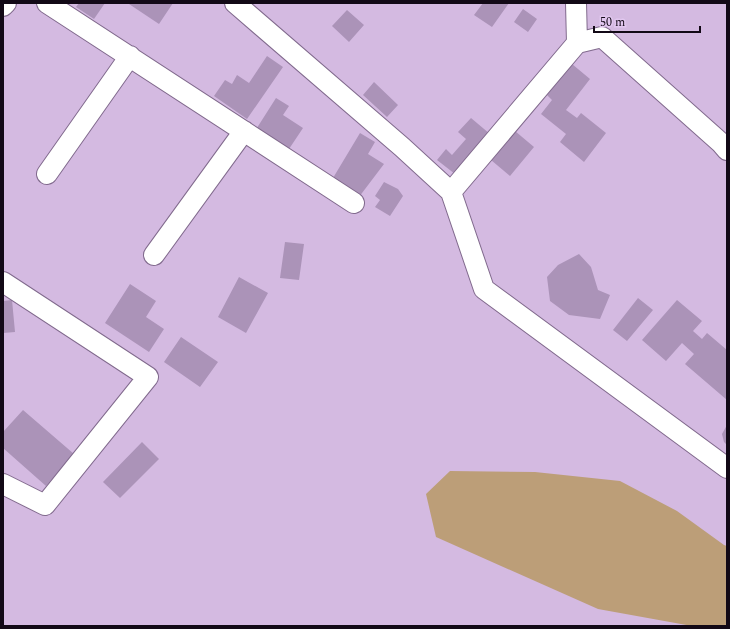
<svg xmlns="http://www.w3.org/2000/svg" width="730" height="629" font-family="Spectral,serif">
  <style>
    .green { fill: #bc9e78 }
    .building { fill: #ab93b8 }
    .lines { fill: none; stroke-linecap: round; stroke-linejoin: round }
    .minor-casing { stroke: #816a8d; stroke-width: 22 }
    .minor { stroke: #fff; stroke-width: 20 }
  </style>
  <rect width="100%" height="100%" fill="#d4bae1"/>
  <path class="green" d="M450 471 535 472 620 481 677 511 724 545 727 546V626H692L598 609 436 537 426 494Z"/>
  <path class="building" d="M79 3H105L94 19 76 7Z
    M130 3H173L159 24 129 4Z
    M483 3H509L492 27 474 15Z
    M523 9 537 19 528 32 514 22Z
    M347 10 364 25 349 42 332 26Z
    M267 56 283 67 247 119 214 96 225 80 232 84 237 75 249 83Z
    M572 64 590 79 566 110 577 118 581 113 606 133 584 162 560 142 566 134 541 114 552 100 547 95Z
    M374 82 398 105 387 117 363 95Z
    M276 98 289 106 283 115 303 128 287 152 255 131Z
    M471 118 490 134 455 174 437 160 446 149 452 155 466 139 458 132Z
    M515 131 534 147 510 176 491 160Z
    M360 133 375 142 368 154 384 164 359 197 333 178Z
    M384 182 398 189 403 196 390 216 375 207 380 200 375 196Z
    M285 242 304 244 299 280 280 278Z
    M579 254 591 267 598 290 610 295 600 319 569 315 550 301 547 277 558 265Z
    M239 277 268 293 246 333 218 317Z
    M130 284 156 301 146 317 164 329 149 352 105 323Z
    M638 298 653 310 627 341 613 330Z
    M12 300 15 332 3 333V301Z
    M677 300 702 321 693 331 702 339 707 333 727 350V400L685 364 694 354 682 343 666 361 642 340Z
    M181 337 218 362 200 387 164 362Z
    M23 410 74 454 46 486 3 448V432Z
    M727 425V445L724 442 722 434Z
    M142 442 159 459 120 498 103 482Z"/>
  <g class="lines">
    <defs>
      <path id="minor" d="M47 3 354 203
        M235 3 402 147 451 192 484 289 727 468
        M576 3 577 43 602 37 721 143 727 150
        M3 6 6 3
        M47 174 130 56
        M451 192 577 43
        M154 255 244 131
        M3 282 148 377 45 505 3 484"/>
    </defs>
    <use href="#minor" class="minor-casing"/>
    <use href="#minor" class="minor"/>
  </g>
  <rect width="730" height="629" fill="none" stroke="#120916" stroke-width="8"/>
  <path d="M594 26v6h106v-6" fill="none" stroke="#120916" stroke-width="2"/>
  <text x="600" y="26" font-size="12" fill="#120916" stroke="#e1c7ef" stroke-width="3" paint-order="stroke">50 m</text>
</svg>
